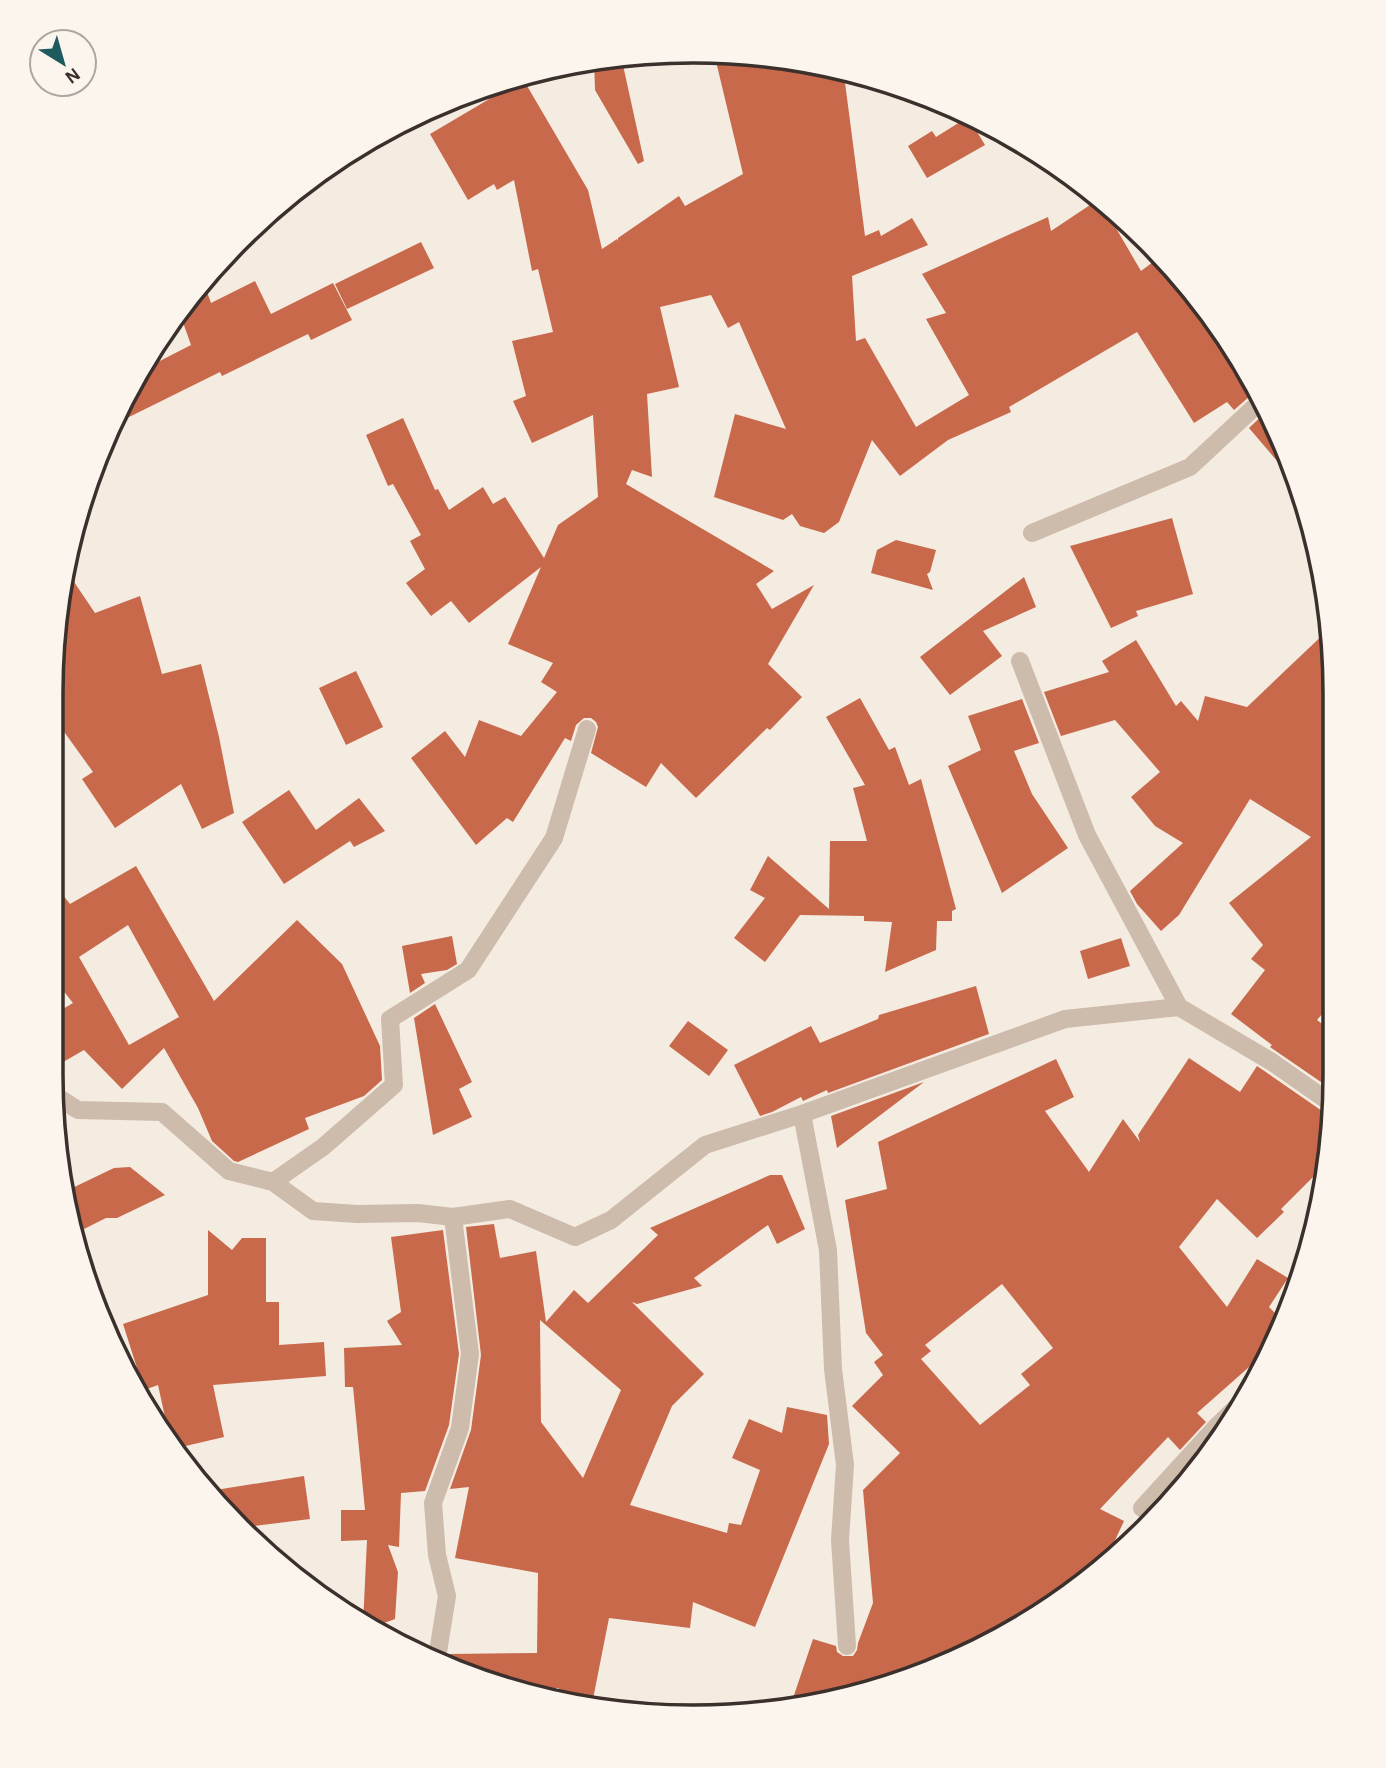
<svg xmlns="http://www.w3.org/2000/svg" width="1386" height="1768" font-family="'Alegreya Sans',sans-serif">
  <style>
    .building { fill: #c8694b; fill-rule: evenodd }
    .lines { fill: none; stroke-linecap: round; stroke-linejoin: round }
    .street { stroke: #cdbbac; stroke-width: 18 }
    .rim { fill: none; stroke: #3b302b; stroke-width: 3.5 }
  </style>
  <rect width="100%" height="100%" fill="#f4ebe1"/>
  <path class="building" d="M735 52 830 68 832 78 844 75 865 236 879 230 881 236 912 218 928 245 852 276 856 341 865 338 916 427 969 395 926 319 946 313 922 274 1048 217 1051 231 1099 199 1141 271 1161 256 1176 269 1249 372 1257 390 1234 410 1227 402 1194 423 1137 332 1009 407 1011 412 948 440 900 476 872 440 839 522 824 533 800 526 792 514 783 520 714 497 735 414 786 429 739 322 728 328 711 295 660 307 679 387 647 394 652 477 632 470 626 484 774 571 756 584 772 609 814 585 768 664 802 697 770 730 767 728 696 798 661 763 646 787 591 753 598 727 596 722 591 718H584L576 725 571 741 565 738 513 822 507 818 476 845 411 758 445 731 465 757 479 720 521 736 557 692 541 682 553 663 508 644 541 567 469 623 451 601 431 616 406 583 425 569 410 541 421 535 393 484 388 486 366 435 403 418 435 490 438 489 449 510 483 487 493 504 505 497 544 558 558 525 598 497 593 415 532 443 513 401 526 396 512 341 553 332 538 269 532 271 514 180 497 190 494 184 468 200 430 134 523 79 588 190 602 249 617 239 618 241V238L679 196 685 206 743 174 714 53Z
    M609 56H621L644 161 638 164 595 90 594 60Z
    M968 117 985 145 927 178 908 146 932 131 936 137Z
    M421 242 434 268 347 309 335 284Z
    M203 281 211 303 255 281 271 314 333 283 352 320 311 340 308 334 222 376 220 372 119 422 150 366 191 345 179 311 184 302Z
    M1267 411 1291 464 1283 468 1249 428Z
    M1172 518 1193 594 1136 611 1138 616 1111 628 1070 546Z
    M896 540 936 550 930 572 927 574 933 590 871 573 877 550Z
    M68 573 95 613 140 596 162 674 201 664 219 737 234 813 202 829 181 784 115 828 82 779 93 772 52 715V651Z
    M1024 577 1036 607 983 631 1002 656 950 695 920 657Z
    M1329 629 1334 651 1335 999 1317 1020 1335 1034 1334 1091 1270 1047 1272 1045 1231 1014 1265 970 1251 959 1263 945 1229 903 1311 837 1250 799 1179 915 1161 931 1137 904 1130 891 1183 843 1155 826 1131 797 1160 772 1115 720 1061 736 1044 692 1109 672 1102 661 1136 640 1176 706 1181 701 1198 721 1205 696 1247 707Z
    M356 671 383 727 346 745 319 688Z
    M860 698 889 750 895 747 909 785 921 779 956 909 952 911V921H937L936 950 885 972 892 922 864 921V916L800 915 765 962 734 938 765 898 750 890 768 856 829 909 830 841H867L853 788 865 785 826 717Z
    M1022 699 1039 743 1014 751 1032 794 1068 848 1002 893 948 766 981 750 968 716Z
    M289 790 316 830 359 798 385 831 354 847 350 841 284 884 242 822Z
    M136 866 214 1001 297 920 342 964 380 1046 382 1080 364 1096 305 1118 309 1129 238 1162 234 1161 212 1141 198 1108 164 1048 122 1089 84 1050 51 1069V1016L73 1003 51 975V880L70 904ZM128 925 179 1017 129 1045 79 957Z
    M452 936 457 964 447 970 421 974 425 983 410 993 402 946Z
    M1121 938 1130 966 1088 979 1080 951Z
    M976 986 989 1034 986 1035 828 1093 827 1090 803 1101 801 1097 772 1112 760 1116 734 1065 811 1026 820 1043 878 1019 879 1015Z
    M435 1004 472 1082 459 1089 472 1117 433 1135 414 1018Z
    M688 1021 728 1050 709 1076 669 1046Z
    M1189 1058 1240 1092 1257 1066 1325 1113 1331 1115 1327 1163 1281 1209 1284 1212 1257 1238 1217 1199 1179 1247 1227 1307 1257 1259 1288 1278 1269 1307 1285 1323 1274 1345 1197 1413 1206 1422 1180 1450 1168 1437 1100 1509 1124 1521 1111 1549 1070 1581 1075 1587 1014 1631 860 1695 791 1704 813 1639 836 1646 837 1652 843 1656H853L857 1650 858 1643 873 1603 863 1490 900 1453 852 1406 883 1375 874 1362 883 1355 866 1333 845 1200 887 1189 878 1142 1056 1059 1074 1097 1045 1111 1089 1172 1123 1119 1140 1142 1138 1135ZM1002 1284 1053 1348 1021 1374 1030 1385 980 1425 921 1359 931 1351 925 1345Z
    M924 1082 837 1148 831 1116Z
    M130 1167 165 1195 117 1218H106L72 1235 66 1191 114 1168Z
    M770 1175H782L805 1229 777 1244 768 1225 694 1278 702 1286 637 1304 632 1302 704 1374 672 1406 630 1505 727 1533 729 1523 741 1525 760 1470 732 1458 749 1419 782 1433 787 1407 827 1415 829 1444 755 1627 693 1602 690 1628 609 1618 592 1704 556 1699 559 1688 511 1689 447 1662 449 1654 537 1653 538 1573 455 1558 469 1487 450 1489 471 1430 481 1355 466 1227 494 1224 500 1258 536 1251 546 1322 574 1290 588 1303 658 1235 650 1228ZM540 1320 621 1390 583 1478 541 1422Z
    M208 1230 232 1250 242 1238H266V1302H279V1345L324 1342 326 1376 213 1385 224 1437 177 1448 170 1440 158 1385 144 1390 123 1324 208 1295Z
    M443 1230 459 1354 449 1425 425 1491 401 1493 399 1547 388 1545 398 1572 395 1619 368 1629 363 1624 367 1540 341 1541V1510H365L353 1387H345L344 1348 402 1345 387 1321 401 1312 391 1237Z
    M304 1476 310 1519 238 1528 209 1491Z"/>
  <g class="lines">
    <path class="street" d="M1032 533 1190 467 1262 400
      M1020 661 1087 835 1179 1007 1272 1062 1332 1104
      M53 1094 78 1110 162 1112 229 1171 273 1182 313 1211 357 1214 418 1213 453 1217 470 1354 460 1428 433 1503 437 1555 447 1596 437 1658
      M273 1182 323 1147 394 1085 390 1019 468 970 554 838 587 729
      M453 1217 510 1209 575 1237 611 1220 705 1145 802 1114
      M1142 1508 1216 1427 1244 1400
      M847 1646 840 1540 845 1465 833 1369 828 1250 802 1114 1065 1019 1179 1007"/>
  </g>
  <path d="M0 0H1386V1768H0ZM693 63H693A630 630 0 0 1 1323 693V1075A630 630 0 0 1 693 1705H693A630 630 0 0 1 63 1075V693A630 630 0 0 1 693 63Z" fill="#fbf5ee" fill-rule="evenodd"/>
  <path class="rim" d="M693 63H693A630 630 0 0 1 1323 693V1075A630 630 0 0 1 693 1705H693A630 630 0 0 1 63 1075V693A630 630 0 0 1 693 63Z"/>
  <g transform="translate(63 63) rotate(143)"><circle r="33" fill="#fbf5ee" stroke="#aea6a0" stroke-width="2"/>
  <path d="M0-5L12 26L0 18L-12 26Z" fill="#1f5a5e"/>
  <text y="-10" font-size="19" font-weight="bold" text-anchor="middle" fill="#3b302b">N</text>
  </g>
</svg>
